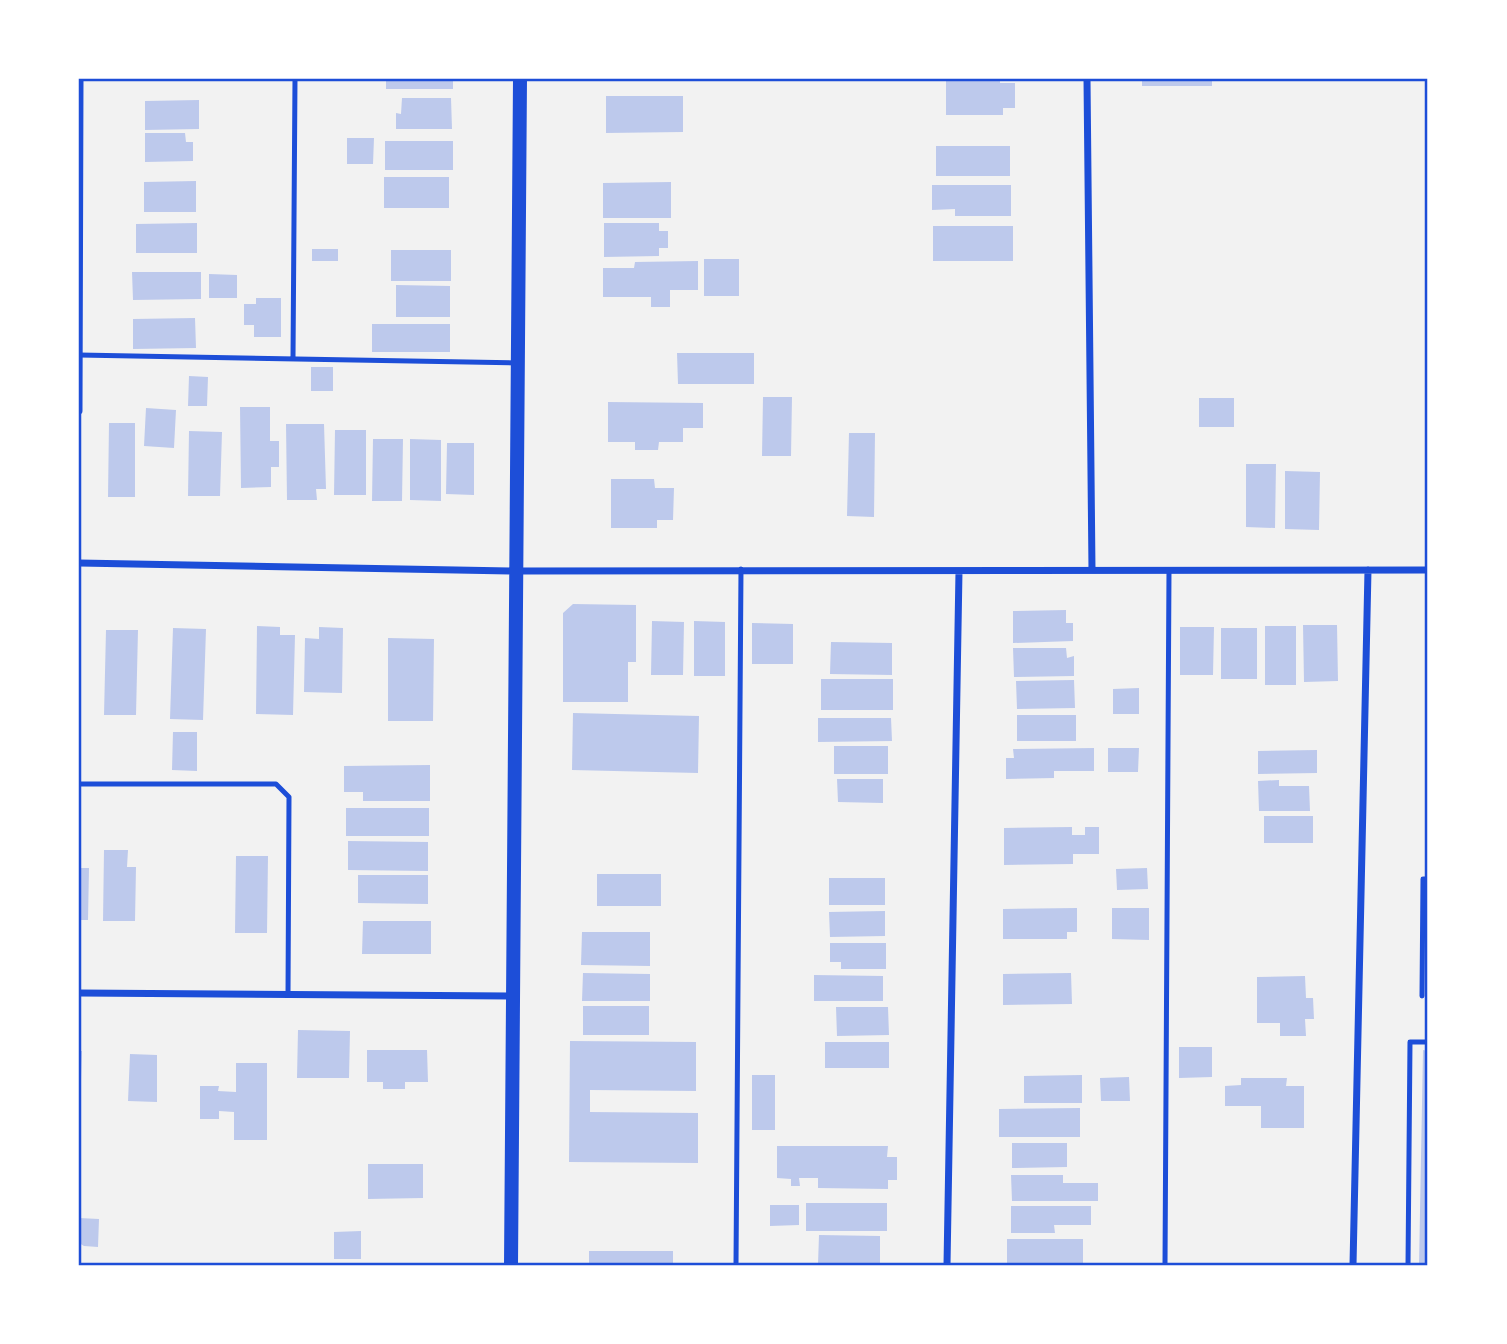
<svg xmlns="http://www.w3.org/2000/svg" width="1507" height="1344" font-family="Overpass,sans-serif">
  <style>
    .building { fill: #bdc9ec }
    .lines { fill: none; stroke-linecap: round; stroke-linejoin: round }
    .service { stroke: #1d4ed8; stroke-width: 5 }
    .minor { stroke: #1d4ed8; stroke-width: 7 }
    .secondary { stroke: #1d4ed8; stroke-width: 14 }
    .neatline { fill: none; stroke: #1d4ed8; stroke-width: 2.5 }
  </style>
  <rect width="100%" height="100%" fill="#f2f2f2"/>
  <path class="building" d="M386 79H453V89H386Z
    M984 79H1000V83H1015V108H1003V115H946V80L984 81Z
    M1142 79H1212V86H1142Z
    M606 96H683V132L606 133Z
    M402 98H451L452 129H396V113L401 114Z
    M199 100V129L145 130V101Z
    M145 133H185L186 142H193V161L145 162Z
    M347 138H374L373 164H347Z
    M385 141H453V170H385Z
    M936 146H1010V176H936Z
    M384 177H449V208H384Z
    M196 181V212H144V182Z
    M671 182V218H603V183Z
    M932 185H1011V216H955V209L932 210Z
    M197 223V253H136V224Z
    M604 223H659V231H668V248H659V256L604 257Z
    M933 226H1013V261H933Z
    M312 249H338V261H312Z
    M391 250H451V281H391Z
    M704 259H739V296H704Z
    M698 261V290H670V307H651V297H603V268H634L635 262Z
    M132 272H201V299L133 300Z
    M209 274 237 275V298H209Z
    M396 285 450 286V317H396Z
    M256 298H281V337H254V325H244V304H256Z
    M195 318 196 348 133 349V319Z
    M372 324H450V352H372Z
    M677 353H754V384H678Z
    M311 367H333V391H311Z
    M189 376 208 377 207 406H188Z
    M763 397H792L791 456H762Z
    M1199 398H1234V427H1199Z
    M608 402 703 403V428H683V442H659L658 450H635V442H608Z
    M240 407H270V441H279V467H271V487L241 488Z
    M146 408 176 410 174 448 144 446Z
    M109 423H135V497H108Z
    M286 424H324L326 489H316L317 500H287Z
    M335 430H366V495H334Z
    M189 431 222 432 220 496H188Z
    M849 433H875L874 517 847 516Z
    M373 439H403L402 501H372Z
    M410 439 441 440V501L410 500Z
    M447 443H474V495L446 494Z
    M1246 464H1276L1275 528 1246 527Z
    M1285 471 1320 472 1319 530 1285 529Z
    M611 479H654L655 488H674L673 520H657V528H611Z
    M573 604 636 605V662H628V702H563V613Z
    M1066 610V623H1073V641L1013 643V611Z
    M652 621 684 622 683 675H651Z
    M694 621 725 622V676H694Z
    M752 623 793 624V664H752Z
    M1303 625H1337L1338 681 1304 682Z
    M257 626 280 627V635H295L293 715 256 714Z
    M1265 626H1296V685H1265Z
    M319 627 343 628 342 693 304 692 305 638 319 639Z
    M1180 627H1214L1213 675H1180Z
    M173 628 206 629 203 720 170 719Z
    M1221 628H1257V679H1221Z
    M106 630H138L136 715H104Z
    M388 638 434 639 433 721H388Z
    M831 642 892 643V675L830 674Z
    M1013 648H1066L1067 658 1074 656V676L1014 677Z
    M821 679H893V710H821Z
    M1074 680 1075 708 1017 709 1016 681Z
    M1139 688V714H1113V689Z
    M573 713 699 716 698 773 572 770Z
    M1017 715H1076V741H1017Z
    M818 718H891L892 741 818 742Z
    M173 732H197V771L172 770Z
    M834 746H888V774H834Z
    M1094 748V771H1054V778L1006 779V758H1014L1013 749Z
    M1108 748H1139L1138 772H1108Z
    M1317 750V773L1258 774V751Z
    M430 765V801H363V792H344V766Z
    M837 779H883V803L838 802Z
    M1279 780V786H1309L1310 811H1259L1258 781Z
    M346 808H429V836H346Z
    M1264 816H1313V843H1264Z
    M1072 827V835H1085V827H1099V854H1073V864L1004 865V828Z
    M348 841 428 842V871L348 870Z
    M104 850H128L127 867H136L135 921H103Z
    M236 856H268L267 933H235Z
    M79 868H89L88 920H79Z
    M1147 868 1148 889 1117 890 1116 869Z
    M597 874H661V906H597Z
    M358 875H428V904L358 903Z
    M829 878H885V905H829Z
    M1077 908V932H1067V939H1003V909Z
    M1112 908H1149V940L1112 939Z
    M885 911V936L830 937 829 912Z
    M363 921H431V954H362Z
    M582 932H650V966L581 965Z
    M830 943H886V969H841V962H830Z
    M583 973 650 974V1001H582Z
    M1071 973 1072 1004 1003 1005V974Z
    M814 975 883 976V1001H814Z
    M1305 976 1306 998H1313L1314 1019H1305L1306 1036H1280V1023H1257V977Z
    M583 1006H649V1035H583Z
    M836 1007H888L889 1035 837 1036Z
    M298 1030 350 1031 349 1078H297Z
    M570 1041 696 1042V1091L590 1090V1112L698 1113V1163L569 1162Z
    M825 1042H889V1068H825Z
    M1179 1047H1212V1077L1179 1078Z
    M367 1050H427L428 1082H405V1089H383V1082H367Z
    M1423 1050 1428 1051V1265H1419Z
    M79 1051H82L81 1079H79Z
    M130 1054 157 1055V1102L128 1101Z
    M236 1063H267V1140H234V1112L219 1111V1119H200V1086H219L218 1091 236 1092Z
    M752 1075H775V1130H752Z
    M1082 1075V1103H1024V1076Z
    M1129 1077 1130 1101H1101L1100 1078Z
    M1241 1078H1287L1286 1086H1304V1128H1261V1106H1225V1086L1241 1085Z
    M1080 1108V1137H999V1109Z
    M1012 1143H1067V1167L1012 1168Z
    M777 1146H888L887 1157H897V1180H888V1189L818 1188V1178H799L800 1186H791V1179L777 1178Z
    M368 1164H423V1198L368 1199Z
    M1011 1175H1063V1183H1098V1201H1012Z
    M806 1203H887V1231H806Z
    M770 1205H799V1225L770 1226Z
    M1011 1206H1091V1225H1054L1055 1233H1011Z
    M79 1218 99 1219 98 1247 84 1246 79 1243Z
    M361 1231V1259H334V1232Z
    M819 1235 880 1236V1265L818 1264Z
    M1007 1239H1083V1265H1007Z
    M589 1251H673V1265H589Z"/>
  <g class="lines">
    <path class="service" d="M79 355 517 363
      M293 359 295 79
      M79 784H276L289 797 288 995
      M1422 996 1423 879H1428
      M736 1265 741 569
      M1165 1265 1169 570
      M1408 1265 1410 1042H1428"/>
    <path class="minor" d="M1087 79 1092 570
      M79 411 80 79
      M79 563 515 571 1428 570
      M79 993 511 996
      M947 1265 959 571
      M1353 1265 1368 570"/>
    <path class="secondary" d="M511 1265 520 79"/>
  </g>
  <rect width="1507" height="1344" fill="none" stroke="#ffffff" stroke-width="161"/>
  <rect x="80" y="80" width="1346" height="1184" class="neatline"/>
</svg>
